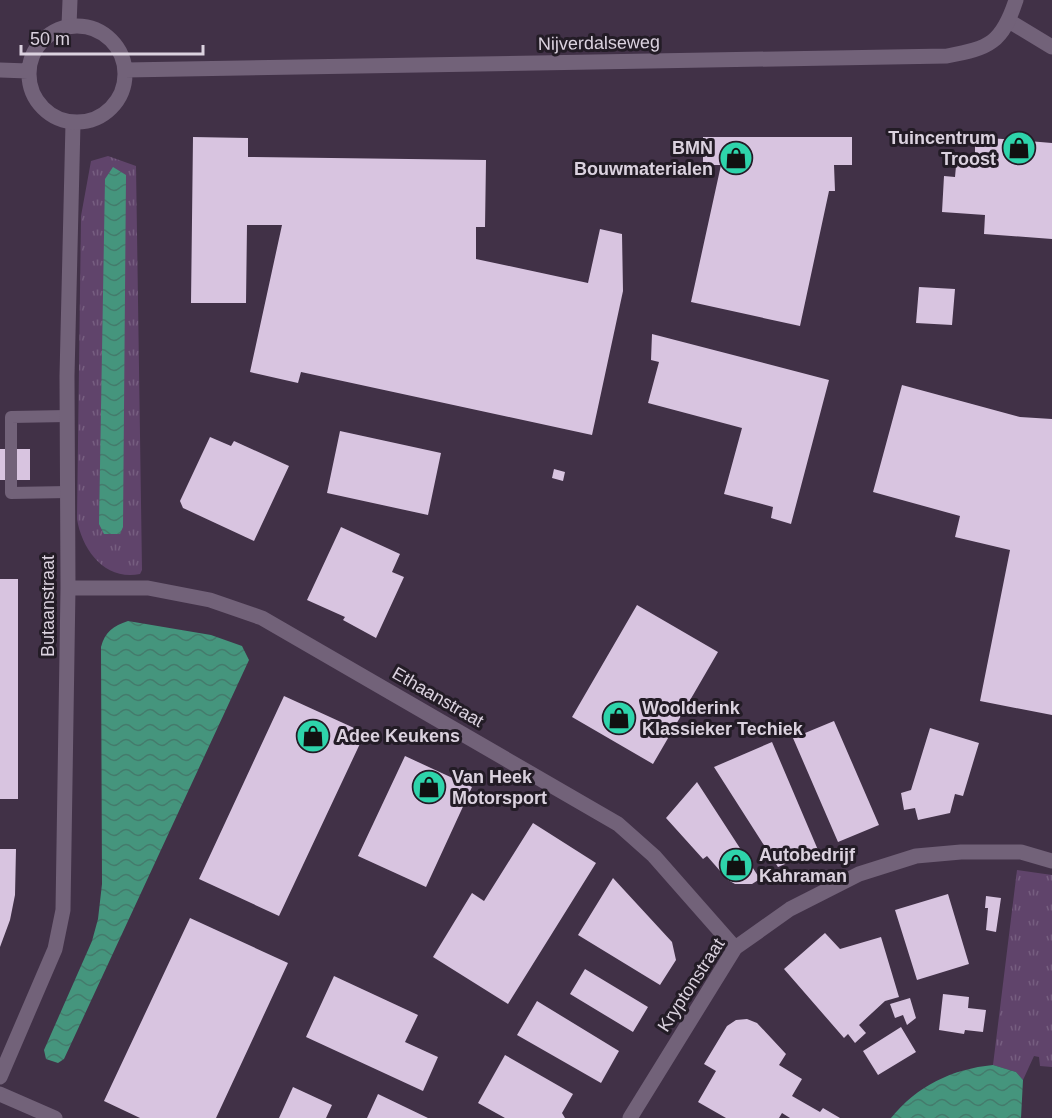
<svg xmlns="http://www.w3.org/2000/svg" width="1052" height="1118" font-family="Helvetica,sans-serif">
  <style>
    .grass { fill: url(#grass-tufts) }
    .water { fill: url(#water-waves) }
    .building { fill: #d8c4e0 }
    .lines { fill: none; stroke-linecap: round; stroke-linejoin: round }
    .service { stroke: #726279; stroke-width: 12 }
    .minor { stroke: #726279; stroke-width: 15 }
    .tertiary { stroke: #726279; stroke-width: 15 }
    .labels { text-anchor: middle; stroke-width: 6; stroke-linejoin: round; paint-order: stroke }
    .street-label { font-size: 18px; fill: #dbd2df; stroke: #231c26 }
    .poi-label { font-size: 18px; font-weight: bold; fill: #dbd2df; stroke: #231c26; text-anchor: start }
  </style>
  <defs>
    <pattern id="grass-tufts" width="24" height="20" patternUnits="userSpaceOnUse" patternTransform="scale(1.5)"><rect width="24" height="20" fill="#60446b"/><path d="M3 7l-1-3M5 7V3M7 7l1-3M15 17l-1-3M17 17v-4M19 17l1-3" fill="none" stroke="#765e80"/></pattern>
    <pattern id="water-waves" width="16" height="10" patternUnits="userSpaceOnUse" patternTransform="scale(1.5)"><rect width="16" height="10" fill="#45957d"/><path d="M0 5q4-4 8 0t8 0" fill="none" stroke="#447b6c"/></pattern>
  </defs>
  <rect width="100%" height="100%" fill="#413147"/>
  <path class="grass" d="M108 156 136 166 142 570 140 574C105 581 82 550 77 519L81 216 91 161Z
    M1017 870 1052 875V1067L1040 1066 1039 1057 1034 1056 1023 1080 1016 1072 993 1065Z"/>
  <path class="water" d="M113 167 126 175 123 527 120 534H104L99 524 105 179Z
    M128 621 211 635 242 646 249 660 64 1059 58 1063 46 1059 44 1050 92 941 98 919 102 884 101 647C105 632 113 626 128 621Z
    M993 1065 1016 1072 1023 1080 1021 1118H891C917 1086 952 1069 993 1065Z"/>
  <path class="building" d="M193 137 248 138V157L486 160 485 227H476V259L588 283 600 229 622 234 623 291 592 435 301 372 298 383 250 372 282 225H247L246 303H191Z
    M703 137H852V165H834L835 191H829L800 326 691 302 721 165H703Z
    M990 138 1052 143V239L984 234 985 215 942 212 944 176 955 177 957 155 975 157V144L990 145Z
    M919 287 955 289 952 325 916 323Z
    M652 334 829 380 791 524 771 518 773 507 724 494 742 428 648 403 659 362 651 360Z
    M902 385 1020 417 1052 419V715L980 701 1010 550 955 537 960 516 873 492Z
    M340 431 441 453 428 515 327 493Z
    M210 437 231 446 234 441 289 466 254 541 183 508 180 501Z
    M0 449H30V480H0Z
    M554 469 565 472 563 481 552 478Z
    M341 527 400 554 392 572 404 577 376 638 343 620 345 617 307 600Z
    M0 579H18V799H0Z
    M637 605 718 652 653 764 572 717Z
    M284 696 365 733 279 916 199 879Z
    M834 721 879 825 838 842 793 738Z
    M930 728 979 743 963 796 955 794 950 813 918 820 915 808 904 810 901 793 911 790Z
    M772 742 818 850 778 867 714 767Z
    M405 756 472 787 426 887 358 856Z
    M697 782 760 879 752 884H735L728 880 707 856 703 859 666 818Z
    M533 823 596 863 508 1004 433 957 472 893 484 901Z
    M0 849H16L15 895 10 920 0 947Z
    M613 878 672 942 676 960 660 985 578 935Z
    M948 894 969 964 917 980 895 910Z
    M986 896 1001 898 996 932 986 930 988 908H985Z
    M190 918 288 963 216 1118H140L104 1101Z
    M825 933 840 949 881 937 899 997 885 1001 859 1025 866 1033 855 1043 848 1034 844 1038 784 969Z
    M585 969 648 1007 633 1032 570 994Z
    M334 976 418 1015 405 1042 438 1057 423 1091 306 1037Z
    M943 994 969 997 968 1008 986 1010 983 1032 965 1030 964 1034 939 1030Z
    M910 998 916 1018 907 1025 903 1015 895 1018 890 1004Z
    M537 1001 619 1051 601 1083 517 1035Z
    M747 1019 757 1023 786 1054 779 1065 802 1079 792 1096 820 1112 823 1108 840 1118H790L782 1113 779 1118H726L698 1102 716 1071 704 1064 727 1026 736 1020Z
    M901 1027 916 1052 878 1075 863 1051Z
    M505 1055 573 1094 562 1113 565 1118H505L478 1103Z
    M293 1087 332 1105 326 1118H279Z
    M378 1094 428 1118H367Z"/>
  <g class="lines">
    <path class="service" d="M67 416 11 417V493L68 492"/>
    <path class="minor" d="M1009 21 1052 47
      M69 26 70 0
      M68 588H148L210 600 262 618 618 824 654 856 735 948
      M0 1077 55 949 63 910 68 588 67 376 73 123
      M0 1094 55 1118
      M630 1118 735 948 790 909 859 874 916 856 961 852H1021L1052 861"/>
    <path class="tertiary" d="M29 74a48 48 0 1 1 96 0a48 48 0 1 1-96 0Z
      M0 70 28 71
      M125 70 947 56C990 48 1002 43 1016 0"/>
  </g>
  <defs>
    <symbol id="shop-disc" viewBox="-11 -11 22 22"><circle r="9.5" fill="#2ed4ab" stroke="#231c26"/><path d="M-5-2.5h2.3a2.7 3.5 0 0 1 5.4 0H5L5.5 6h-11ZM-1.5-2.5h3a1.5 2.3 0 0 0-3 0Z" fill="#111"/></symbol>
  </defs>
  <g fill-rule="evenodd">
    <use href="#shop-disc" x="1000" y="129" width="38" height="38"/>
    <use href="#shop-disc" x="717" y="139" width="38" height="38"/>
    <use href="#shop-disc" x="600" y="699" width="38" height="38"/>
    <use href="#shop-disc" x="294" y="717" width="38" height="38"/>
    <use href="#shop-disc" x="410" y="768" width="38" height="38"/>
    <use href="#shop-disc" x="717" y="846" width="38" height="38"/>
  </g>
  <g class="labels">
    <g class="street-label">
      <text transform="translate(599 43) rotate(-1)" y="6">Nijverdalseweg</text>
      <text transform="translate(48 606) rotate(-90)" y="6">Butaanstraat</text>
      <text transform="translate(438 697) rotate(30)" y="6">Ethaanstraat</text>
      <text transform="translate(691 985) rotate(-57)" y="6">Kryptonstraat</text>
    </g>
    <g class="poi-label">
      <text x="996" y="144" text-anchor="end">Tuincentrum<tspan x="996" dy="21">Troost</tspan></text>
      <text x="713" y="154" text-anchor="end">BMN<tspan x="713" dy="21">Bouwmaterialen</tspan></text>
      <text x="642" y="714">Woolderink<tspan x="642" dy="21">Klassieker Techiek</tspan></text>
      <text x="336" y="742">Adee Keukens</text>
      <text x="452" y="783">Van Heek<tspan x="452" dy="21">Motorsport</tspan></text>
      <text x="759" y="861">Autobedrijf<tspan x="759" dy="21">Kahraman</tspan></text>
    </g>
  </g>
  <path d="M21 45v9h182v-9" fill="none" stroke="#dbd2df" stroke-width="3"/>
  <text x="30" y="45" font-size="18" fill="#dbd2df" stroke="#231c26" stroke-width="4.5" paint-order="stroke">50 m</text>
</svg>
